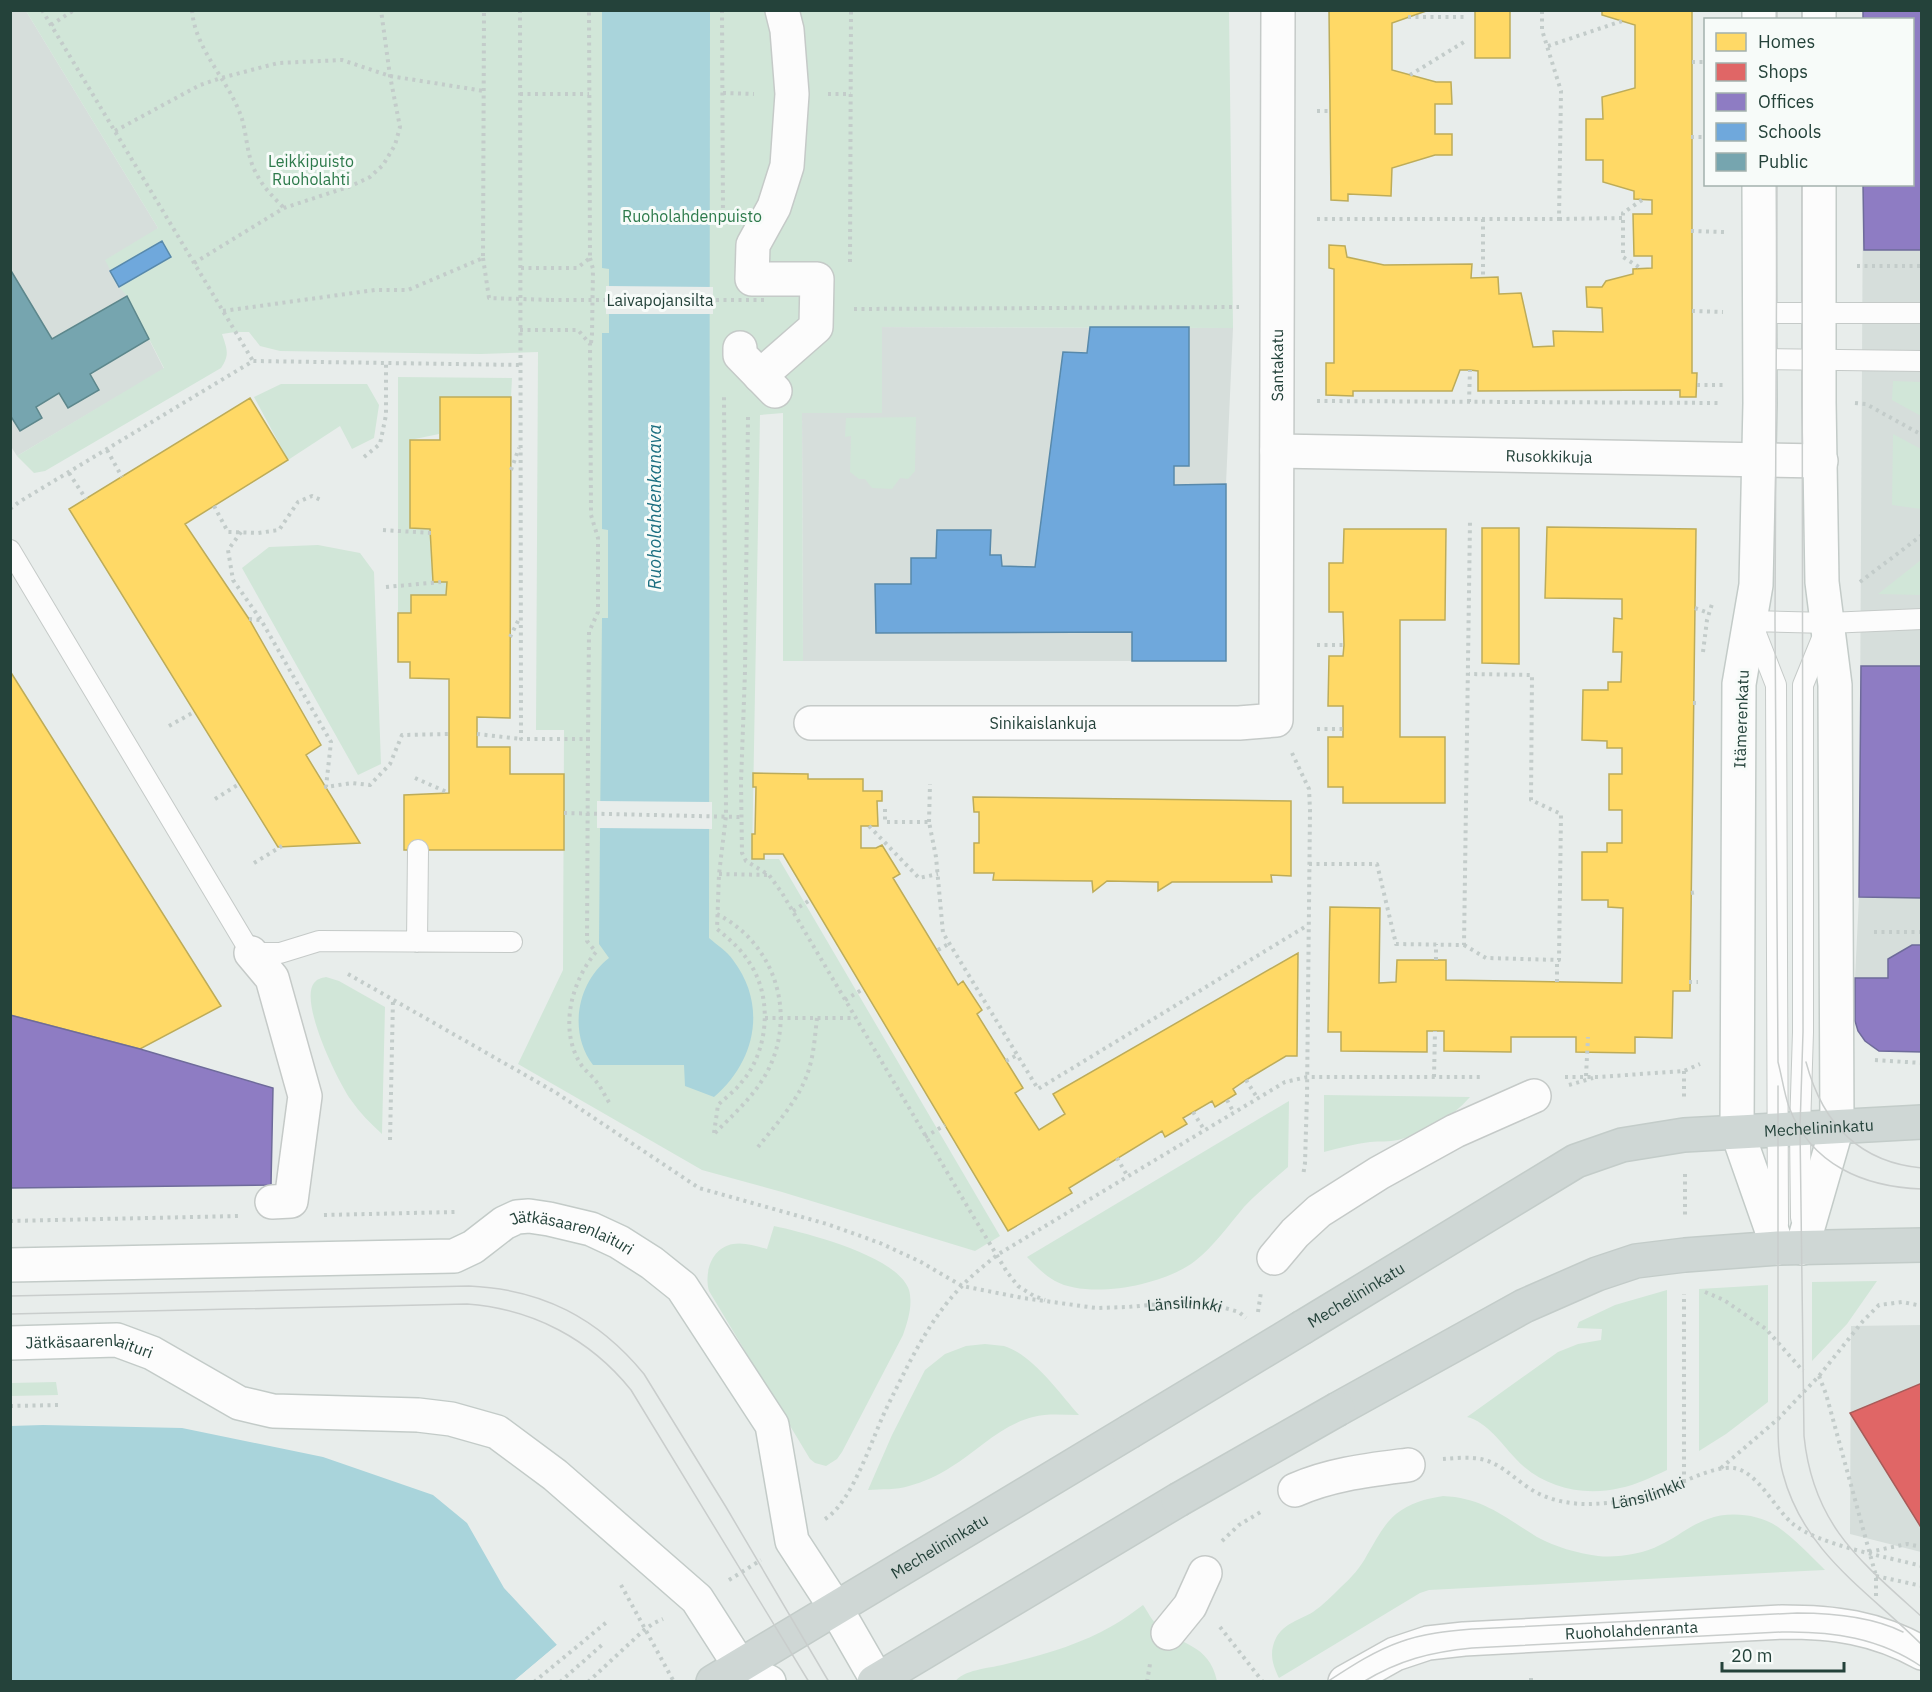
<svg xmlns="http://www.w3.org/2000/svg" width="1932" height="1692" font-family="'IBM Plex Sans',sans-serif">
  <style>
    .built { fill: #d6dedb }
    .green { fill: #d1e6d8 }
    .water { fill: #a9d4db }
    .pier { fill: #e8edeb }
    .homes { fill: #ffd966; stroke: #bdac59; stroke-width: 1.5 }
    .shops { fill: #e06666; stroke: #a85b59; stroke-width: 1.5 }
    .offices { fill: #8e7cc3; stroke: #6e6b9a; stroke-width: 1.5 }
    .schools { fill: #6fa8dc; stroke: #5889ab; stroke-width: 1.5 }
    .public { fill: #76a5af; stroke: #5d878c; stroke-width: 1.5 }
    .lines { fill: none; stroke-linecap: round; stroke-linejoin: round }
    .lane-casing { stroke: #c5cac8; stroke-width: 22 }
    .street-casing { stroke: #c5cac8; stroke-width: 36 }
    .secondary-casing { stroke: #c3cbc8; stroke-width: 36 }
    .primary-casing { stroke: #c3ccc9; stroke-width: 36 }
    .path { stroke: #c3ccca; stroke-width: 4; stroke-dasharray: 3 4.5; stroke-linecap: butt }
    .lane { stroke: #fcfcfc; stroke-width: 20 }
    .street { stroke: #fcfcfc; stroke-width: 33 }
    .secondary { stroke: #fcfcfc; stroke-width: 33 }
    .primary { stroke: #cfd7d5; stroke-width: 33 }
    .tram { stroke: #c9cdcc; stroke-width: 1.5 }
    .primary-bridge-casing { stroke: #c3ccc9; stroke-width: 36; stroke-linecap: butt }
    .path-bridge { stroke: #c3ccca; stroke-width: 4; stroke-dasharray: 3 4.5; stroke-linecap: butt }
    .primary-bridge { stroke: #cfd7d5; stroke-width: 33 }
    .labels { text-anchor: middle; stroke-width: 6; stroke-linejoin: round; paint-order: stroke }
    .park-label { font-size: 16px; fill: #2d7a4b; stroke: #f7fbf9 }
    .street-label { font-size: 16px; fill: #24423a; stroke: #f7fbf9 }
    .water-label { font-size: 18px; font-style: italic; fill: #1c6f80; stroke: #f7fbf9 }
  </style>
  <rect width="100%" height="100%" fill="#e8edeb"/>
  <path class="built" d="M10 11H26L158 228 110 271 127 296 164 369 17 456 10 445Z
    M1863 11H1921V1052H1893L1879 1051 1871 1047 1858 1031 1855 1021V978L1859 897 1863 185 1912 184V20L1863 19Z
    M865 327 1233 328 1226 484V661H803L802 413H865Z
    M1921 1325V1552L1850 1534 1851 1326Z"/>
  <path class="green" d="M26 11H1229L1233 328 882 327V413H802L803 661H783V413L760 415 752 859H779L1000 1236 975 1251 782 1192 702 1170 518 1064 563 970 564 730H536L538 352 481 354 280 351 260 346 249 332H235L222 334C227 349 230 355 221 368L45 471 34 473 17 456 164 368 127 296 119 287 105 260 158 228Z
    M398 377 512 378 511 397H440L439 434 410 440V528L430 529 433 582H447L446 595H411V613H398Z
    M1893 381 1921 382V416L1892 400Z
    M281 384H367L379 405 374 438 352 449 340 426 288 460 254 397Z
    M916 417 915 471 908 479 900 478 892 489 872 488 865 479H859L850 472 851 436 845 437 846 418Z
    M1893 434 1921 449V509L1892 505Z
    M318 545 360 553 374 572 381 764 358 775 242 568 269 547Z
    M1921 560V595L1878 594Z
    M326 977 339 981 385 1007 382 1134C371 1124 360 1113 351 1100 338 1082 299 1002 314 983 317 979 321 978 326 977Z
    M1324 1095 1470 1097C1450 1119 1427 1133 1398 1140 1389 1142 1380 1141 1370 1142 1355 1144 1339 1148 1324 1152Z
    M1289 1101 1288 1167C1273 1180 1257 1193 1244 1207 1228 1226 1214 1246 1195 1261 1164 1285 1090 1300 1055 1281 1044 1275 1035 1265 1027 1257Z
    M774 1226C806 1233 898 1256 909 1290 913 1305 908 1321 903 1335L842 1452 837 1459 826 1466 815 1463 810 1459 709 1291C704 1273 711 1248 733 1244 744 1242 756 1246 767 1249Z
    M1877 1281 1847 1324 1812 1361V1282Z
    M1768 1285V1402L1726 1434 1699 1451V1289Z
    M1667 1290V1470C1652 1477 1636 1485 1620 1488 1582 1497 1541 1487 1515 1458 1501 1443 1487 1422 1467 1417L1558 1352 1578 1344 1601 1340 1602 1329 1577 1328 1579 1322 1615 1305Z
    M985 1344C991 1345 998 1345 1004 1346 1032 1354 1060 1394 1079 1415 1064 1415 1048 1413 1033 1417 999 1426 979 1450 951 1467 939 1475 924 1482 909 1486 897 1490 881 1489 868 1490L892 1435 925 1370 945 1354 966 1346Z
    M56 1382 58 1395 11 1396V1383Z
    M1443 1496C1484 1498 1504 1517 1537 1537 1555 1547 1577 1553 1598 1556 1617 1558 1643 1554 1660 1545 1676 1538 1690 1525 1708 1519 1729 1511 1759 1514 1778 1527 1795 1539 1810 1555 1825 1570L1429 1590 1420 1593 1279 1678C1272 1664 1269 1652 1276 1638 1284 1623 1300 1620 1313 1612 1323 1605 1332 1596 1341 1587 1351 1578 1361 1567 1367 1555 1376 1540 1383 1525 1396 1514 1410 1503 1425 1499 1443 1496Z
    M1143 1605C1148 1612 1151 1619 1157 1625 1180 1646 1209 1643 1217 1681L955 1682C962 1670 990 1668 1002 1665 1040 1656 1079 1645 1112 1626 1123 1620 1133 1612 1143 1605Z"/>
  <path class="water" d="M602 11H710L709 938C717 945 727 951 733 960 768 1006 755 1062 714 1097L685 1086 684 1065H593C568 1032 577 983 609 958L599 944 602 618H608V530L602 529V333H609V269L602 268Z
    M43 1425 182 1428 323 1457 433 1495 467 1523 504 1588 557 1645 514 1681H11L10 1426Z"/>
  <path class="pier" d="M606 286 713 287V314H606Z
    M597 801 712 802V829L597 828Z
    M559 1643V1647L519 1682 514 1681Z"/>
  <path class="homes" d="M1329 10H1429L1392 23V70L1436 82H1451L1452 104H1435V134H1452V155H1435L1392 168 1391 196 1348 194V201L1331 200Z
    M1475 10H1510V58H1475Z
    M1602 10H1692V373H1697L1696 397H1680V390L1478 391V371L1470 370H1460L1452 391H1353V396L1326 395V363H1334V269L1329 268V245L1345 246 1347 257 1384 265 1472 264 1471 278 1498 277 1499 294 1521 293 1533 347 1554 346 1553 331 1603 332 1602 308 1587 307 1586 287H1602L1606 281 1633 274V269L1652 268V256H1634L1633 214H1652V200L1634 199V191L1603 182V160H1586V119H1603L1602 97 1635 88V25L1602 15Z
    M440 397H511L510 718 477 717V747H510V774H564V850H404V795L449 793V679L410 678V662H398V613H411V595H446L447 582H433L430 529 410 528V440H440Z
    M250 398 288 460 185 524 249 619 321 745 306 755 360 843 278 847 69 509Z
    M1547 527 1696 529 1690 991H1673L1672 1038 1635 1037V1053L1576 1052V1037H1511V1052L1444 1051V1031H1427V1052L1341 1051V1032H1328L1330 907 1380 908 1379 983 1396 982 1397 960H1446V980L1622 983 1623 908 1608 907V900H1582V852H1607V843H1622V810H1609V774H1622V748H1607V741L1582 740 1583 690H1608V682H1621L1622 652H1613L1614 618 1622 619V599L1545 598Z
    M1482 528H1519V664L1482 663Z
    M1344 529H1446L1445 620H1400V737H1445V803H1343V787H1328V737H1343V706H1328L1329 656H1343L1344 645 1343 612H1329V563H1343Z
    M10 671 221 1006 140 1049 10 1015Z
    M753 773 808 774V779H863V791H882V801H877L878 826H861V848H876L882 845 900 874 893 878 958 985 963 981 982 1010 977 1014 1023 1088 1015 1093 1039 1130 1065 1114 1053 1094 1298 953 1297 1056H1286L1246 1080 1233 1089 1236 1094 1215 1107 1212 1101 1183 1118 1187 1124 1165 1137 1162 1131 1069 1188 1072 1193 1008 1231 783 854H764V859H752V834H755L756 787H753Z
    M973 797 1291 801V876L1271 875 1272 882H1172L1158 891V882L1107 881 1093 892 1092 881 993 880 994 873H974V843H979V812H974Z"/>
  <path class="shops" d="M1922 1383V1529L1850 1413Z"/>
  <path class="offices" d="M1863 10H1922V250H1864L1863 184H1912V20H1863Z
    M1861 666H1922V898L1859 897Z
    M1912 945H1922V1052L1879 1051 1865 1041 1858 1031 1855 1021V978H1888V959Z
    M10 1015 140 1049 273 1088 271 1185 10 1188Z"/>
  <path class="schools" d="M162 241 171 257 119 287 110 271Z
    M1090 327H1189V466H1174V485L1226 484V661H1132V632L876 633 875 584H911V558H936L937 530H991L990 555H1001L1002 566 1035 567 1063 352 1087 353Z"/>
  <path class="public" d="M10 269 52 339 127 296 149 339 90 374 99 390 68 408 59 393 36 407 42 418 20 431 10 415Z"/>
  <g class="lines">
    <defs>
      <path id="lane" d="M1759 313H1922
        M1759 359 1922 361
        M10 550 251 953H280L319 941 512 942
        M417 942 418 850
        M1801 1218 1800 1128 1803 1032V685L1825 631
        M1778 1224 1776 685 1751 621 1828 623 1922 619"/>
      <g id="street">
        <path d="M740 348V355L775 391"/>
        <path d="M760 376 816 327 817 279H752L753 245 774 207 787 166 792 94 787 30 782 10"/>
        <path id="s3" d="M1277 451 1821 461"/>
        <path id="s4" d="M811 723H1239L1276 720 1278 10"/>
        <path d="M251 953 272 978 305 1096 291 1201 272 1202"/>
        <path d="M1274 1258 1295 1233 1319 1211 1379 1173 1455 1131 1534 1096"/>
        <path d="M1295 1490C1331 1474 1369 1470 1408 1465"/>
        <path d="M1168 1633 1190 1606 1205 1573"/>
        <path id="s5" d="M1345 1682 1395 1654 1428 1643 1464 1639 1782 1622C1834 1622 1875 1627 1922 1653"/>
      </g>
      <g id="secondary">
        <path d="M1819 10V20"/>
        <path d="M1759 20V10"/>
        <path d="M1759 184 1760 403 1756 585 1739 684 1737 1131 1778 1248"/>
        <path d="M1802 1248 1837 1127 1835 685 1822 582 1819 402V184"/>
        <path id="s6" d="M10 1265 454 1256 473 1247 504 1223 517 1217 529 1216 549 1219 591 1229 619 1242 652 1263 682 1287 772 1425 792 1541 835 1607 877 1680"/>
        <path id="s7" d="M10 1343 117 1340 152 1353 239 1403 273 1411 418 1415 451 1419 497 1432 555 1475 697 1599 740 1666 754 1675 769 1682"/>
      </g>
      <g id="primary">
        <path id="s8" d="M1303 1327 1576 1161 1622 1145 1684 1135 1922 1122"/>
        <path d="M1338 1409 1524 1306 1597 1274 1636 1261 1685 1255 1778 1248 1922 1245"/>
        <path id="s9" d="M713 1682 1129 1432"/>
        <path d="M874 1682 1178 1500"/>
      </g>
    </defs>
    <use href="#lane" class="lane-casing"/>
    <use href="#street" class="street-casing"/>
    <use href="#secondary" class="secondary-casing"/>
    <use href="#primary" class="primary-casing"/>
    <g class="path">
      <path d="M42 10 253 361"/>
      <path d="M192 10C195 51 230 81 242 119 247 136 247 157 256 173 263 187 273 197 284 208"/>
      <path d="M520 10 521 739H588L587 941 596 952C571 982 558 1031 582 1066 586 1071 591 1075 595 1080 601 1087 605 1096 610 1104"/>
      <path d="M722 10 723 217"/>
      <path d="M1408 17H1464"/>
      <path d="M51 25 74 10"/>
      <path d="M1548 46 1622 21"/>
      <path d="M1692 62H1706"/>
      <path d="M1410 75 1464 42"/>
      <path d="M723 93 754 94"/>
      <path d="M520 94H589"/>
      <path d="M828 94H851"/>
      <path d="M1317 111H1330"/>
      <path d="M115 131 200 85 221 78 278 63 342 60 390 76 484 91"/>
      <path d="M1691 137H1706"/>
      <path d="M1642 200 1623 213V257L1642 269"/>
      <path d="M1317 219H1559L1561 91 1542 30V10"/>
      <path d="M1483 219V277"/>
      <path d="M1559 219 1623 218"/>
      <path d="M1691 231 1724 232"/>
      <path d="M483 258 489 298 551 300"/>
      <path d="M590 258 593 269 592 334 591 343"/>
      <path d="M850 262 851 10"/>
      <path d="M194 263 284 208 351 186 370 177 383 165 395 145 400 127 390 76 381 10"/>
      <path d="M1857 266H1922"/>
      <path d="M521 268H577L590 258 589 10"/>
      <path d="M854 309 1239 307"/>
      <path d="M223 311 375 290H408L483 258 484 10"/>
      <path d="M1692 311 1723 312"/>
      <path d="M520 330H578L590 344 591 515 598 538V612L589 632 588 739"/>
      <path d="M1697 385H1723"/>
      <path d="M1317 401 1722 403"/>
      <path d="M1469 402 1470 370"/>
      <path d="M1855 403 1866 404 1922 435"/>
      <path d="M748 417 745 672 741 782 742 853 746 861 769 875 782 893 973 1216 1007 1272 1018 1286 1034 1296 1045 1300"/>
      <path d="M107 450 122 477"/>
      <path d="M364 457 380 444 386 415V363"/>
      <path d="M511 470 519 448"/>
      <path d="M69 473 86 499"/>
      <path d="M214 506 228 532 258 533 279 530 298 502 312 496 323 501"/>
      <path d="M10 509 19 502 253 361 521 365"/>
      <path d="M383 530 431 533"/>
      <path d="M241 532 228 550 233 580 261 620 331 742 326 787 352 783 370 785 390 764 402 735 449 734"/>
      <path d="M1860 582 1922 535"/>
      <path d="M386 587 441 582"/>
      <path d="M1695 608 1709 613"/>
      <path d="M249 619 260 620"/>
      <path d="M510 637 519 619"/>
      <path d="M1317 645H1344"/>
      <path d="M1703 652 1707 620 1712 604"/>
      <path d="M1693 703H1700"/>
      <path d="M169 726 194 712"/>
      <path d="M1317 729H1343"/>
      <path d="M477 734 521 739"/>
      <path d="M1292 753 1309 789 1310 810 1307 1096 1305 1163 1303 1176"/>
      <path d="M415 778 449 793"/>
      <path d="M215 799 239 784"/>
      <path d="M885 809V822H929L936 857 943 933 1038 1089 1308 925"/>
      <path d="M564 813 740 817"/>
      <path d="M929 822 930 784"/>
      <path d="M869 826 919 878 938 874"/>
      <path d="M254 863 282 846"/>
      <path d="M1309 864H1377L1396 944 1464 945 1470 521"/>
      <path d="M719 874 768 875"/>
      <path d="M1691 893 1698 892"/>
      <path d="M793 911 810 900"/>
      <path d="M1874 932H1922"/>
      <path d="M1464 945 1486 958 1559 960 1561 814 1531 800 1532 675 1469 674"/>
      <path d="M938 950 950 943"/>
      <path d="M1436 960V944"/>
      <path id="s1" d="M348 974 555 1092 699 1188 827 1224 880 1243 921 1262 962 1286 1023 1298 1096 1308 1128 1307 1183 1302 1211 1304 1239 1312 1246 1318"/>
      <path d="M1557 982V960"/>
      <path d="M1689 982H1698"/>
      <path d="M845 1000 863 989"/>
      <path d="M765 1018H855"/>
      <path d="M1875 1060 1922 1063"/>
      <path d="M1006 1061 1017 1055"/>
      <path d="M1684 1071V1097"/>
      <path d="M1586 1076 1588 1037"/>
      <path d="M1434 1077 1435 1031"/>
      <path d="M1565 1077H1598L1684 1071 1700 1064"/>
      <path d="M1246 1080 1258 1099"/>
      <path d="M1569 1085 1593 1078"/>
      <path d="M1227 1100 1234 1113"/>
      <path d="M1193 1112 1205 1131"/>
      <path d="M714 1133 718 1105C725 1098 735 1091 741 1083 769 1051 773 997 749 962 741 949 729 939 717 929L719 874 726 816 724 393"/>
      <path d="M715 1133C733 1115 753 1097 766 1074 798 1016 776 944 717 914"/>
      <path d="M925 1137 945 1125"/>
      <path d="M390 1140 393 999"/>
      <path d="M758 1147C777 1123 800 1099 809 1069 814 1053 815 1035 817 1018"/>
      <path d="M1117 1158 1128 1177"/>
      <path d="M1685 1174V1217"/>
      <path d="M324 1215 455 1212"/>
      <path d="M10 1221 239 1216"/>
      <path d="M1705 1292 1724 1300 1766 1329 1803 1371"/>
      <path d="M1258 1312 1261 1292"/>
      <path d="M1819 1376 1826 1394 1876 1576V1596"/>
      <path d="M10 1406 59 1405"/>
      <path id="s2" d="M1443 1459C1457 1458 1474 1456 1488 1461 1504 1467 1515 1479 1529 1488 1545 1499 1567 1504 1586 1504 1608 1504 1631 1501 1653 1494 1675 1487 1712 1465 1734 1468 1758 1472 1775 1509 1793 1524 1819 1545 1887 1557 1922 1566"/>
      <path d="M1721 1468 1778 1419 1819 1376 1863 1321 1879 1305 1902 1302 1922 1306"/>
      <path d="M1684 1482V1294"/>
      <path d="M825 1519C854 1501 873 1434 889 1403 909 1363 930 1318 962 1286 972 1275 985 1265 997 1255L1285 1082 1307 1077H1482"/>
      <path d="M1222 1541 1239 1525 1264 1510"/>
      <path d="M1869 1552 1907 1544 1922 1547"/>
      <path d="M1876 1576 1922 1586"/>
      <path d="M729 1580 761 1560"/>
      <path d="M621 1585 674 1682"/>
      <path d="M1220 1627 1263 1682"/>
      <path d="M1531 1678V1682"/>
      <path d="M534 1682 608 1621"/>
      <path d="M560 1682 603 1644"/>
      <path d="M588 1682 644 1630 654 1623 663 1619"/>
      <path d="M1147 1682 1150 1664"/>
    </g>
    <use href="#lane" class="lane"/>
    <use href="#street" class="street"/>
    <use href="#secondary" class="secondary"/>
    <use href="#primary" class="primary"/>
    <path class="tram" d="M1802 10V20
      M1777 20V10
      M1777 184 1775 622 1778 1062C1782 1077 1784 1093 1789 1107 1811 1165 1864 1187 1922 1189
      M1802 184 1803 1032 1800 1128 1804 1436C1813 1525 1860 1561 1922 1617
      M1806 1062C1822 1122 1857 1162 1922 1168
      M1778 1086V1419C1778 1438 1778 1456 1783 1474 1804 1553 1867 1590 1922 1645
      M10 1296 469 1286C542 1289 598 1318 644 1374L726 1507 829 1682
      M10 1314 467 1304C533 1309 590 1339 631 1390L809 1682
      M1327 1682C1350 1667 1374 1651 1400 1642 1424 1633 1449 1631 1473 1629L1797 1613C1832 1613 1871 1616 1903 1632
      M1363 1682C1399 1660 1431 1652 1472 1648L1782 1632C1832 1631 1880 1638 1922 1667"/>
    <defs>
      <path id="primary-bridge" d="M1129 1432 1303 1327
        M1178 1500 1338 1409"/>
    </defs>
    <use href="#primary-bridge" class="primary-bridge-casing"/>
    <path class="path-bridge" d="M551 300H768"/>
    <use href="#primary-bridge" class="primary-bridge"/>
  </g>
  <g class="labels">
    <g class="park-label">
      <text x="311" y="167">Leikkipuisto<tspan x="311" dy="18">Ruoholahti</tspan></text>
      <text x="692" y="222">Ruoholahdenpuisto</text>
    </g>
    <g class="street-label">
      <text x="660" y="306">Laivapojansilta</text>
      <text dy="6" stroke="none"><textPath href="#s4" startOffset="820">Santakatu</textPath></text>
      <text dy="6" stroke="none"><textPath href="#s3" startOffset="272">Rusokkikuja</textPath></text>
      <text transform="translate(1741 719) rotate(-88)" y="6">Itämerenkatu</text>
      <text dy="6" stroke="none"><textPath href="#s4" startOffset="232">Sinikaislankuja</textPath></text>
      <text dy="6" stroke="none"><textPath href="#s8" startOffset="566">Mechelininkatu</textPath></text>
      <text dy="6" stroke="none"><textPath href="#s6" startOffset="576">Jätkäsaarenlaituri</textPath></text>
      <text dy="6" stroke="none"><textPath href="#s8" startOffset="62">Mechelininkatu</textPath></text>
      <text dy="6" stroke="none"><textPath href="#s1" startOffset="918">Länsilinkki</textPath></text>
      <text dy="6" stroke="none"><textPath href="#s7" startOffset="80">Jätkäsaarenlaituri</textPath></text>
      <text dy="6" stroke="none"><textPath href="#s2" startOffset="218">Länsilinkki</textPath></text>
      <text dy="6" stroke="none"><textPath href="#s9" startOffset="264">Mechelininkatu</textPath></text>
      <text dy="6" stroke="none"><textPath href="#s5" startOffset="296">Ruoholahdenranta</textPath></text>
    </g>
    <g class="water-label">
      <text transform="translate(655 507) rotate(-90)" y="6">Ruoholahdenkanava</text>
    </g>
  </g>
  <rect width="1932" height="1692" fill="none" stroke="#24423a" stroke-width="24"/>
  <rect x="1704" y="18" width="210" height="168" fill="#f7fbf9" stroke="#a3b1ad" stroke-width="1.5"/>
  <rect x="1716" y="33" width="30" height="18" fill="#ffd966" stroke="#a3b1ad" stroke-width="1.5"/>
  <text x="1758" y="48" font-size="18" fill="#24423a">Homes</text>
  <rect x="1716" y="63" width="30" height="18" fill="#e06666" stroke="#a3b1ad" stroke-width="1.5"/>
  <text x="1758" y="78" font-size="18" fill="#24423a">Shops</text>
  <rect x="1716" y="93" width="30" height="18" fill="#8e7cc3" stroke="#a3b1ad" stroke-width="1.5"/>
  <text x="1758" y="108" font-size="18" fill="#24423a">Offices</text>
  <rect x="1716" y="123" width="30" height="18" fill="#6fa8dc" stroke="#a3b1ad" stroke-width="1.5"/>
  <text x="1758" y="138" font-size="18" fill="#24423a">Schools</text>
  <rect x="1716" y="153" width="30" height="18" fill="#76a5af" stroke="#a3b1ad" stroke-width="1.5"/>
  <text x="1758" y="168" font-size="18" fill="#24423a">Public</text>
  <path d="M1722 1662v9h122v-9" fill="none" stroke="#24423a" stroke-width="3"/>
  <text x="1731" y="1662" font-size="18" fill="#24423a" stroke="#f7fbf9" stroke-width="4.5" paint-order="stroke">20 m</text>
</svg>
